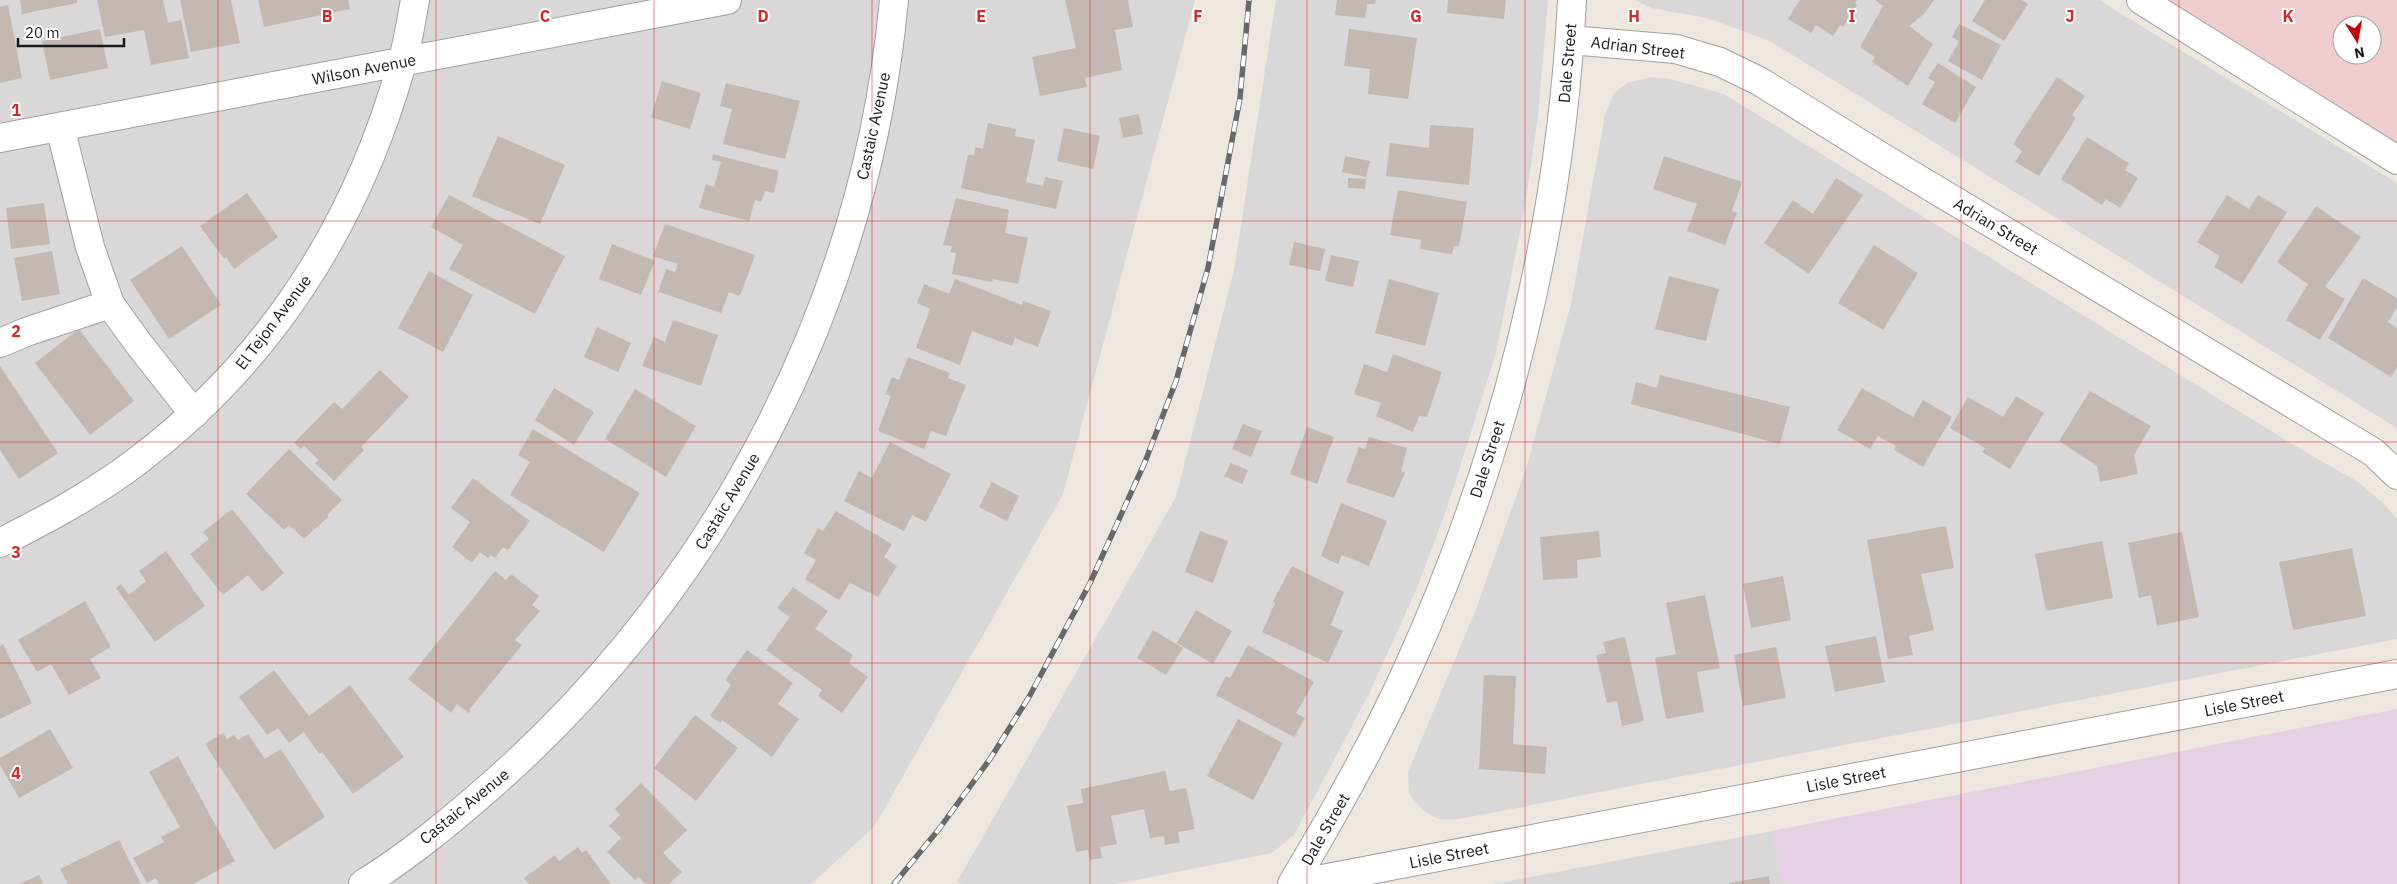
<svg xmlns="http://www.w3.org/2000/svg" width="2397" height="884" font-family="'IBM Plex Sans',sans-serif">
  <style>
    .residential { fill: #d9d7d7 }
    .commercial { fill: #efcccd; fill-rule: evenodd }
    .industrial { fill: #e6d0e4 }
    .building { fill: #c4b9b2 }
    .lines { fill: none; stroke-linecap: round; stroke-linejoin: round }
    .minor-casing { stroke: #a1a1a1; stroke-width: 30 }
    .minor { stroke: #fff; stroke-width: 28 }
    .rail-casing { stroke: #686868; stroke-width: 5.5 }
    .rail { stroke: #fff; stroke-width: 4; stroke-dasharray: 11; stroke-linecap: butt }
    .grid { fill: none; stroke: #d62828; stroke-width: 1; stroke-opacity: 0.55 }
    .labels { text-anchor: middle; stroke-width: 4; stroke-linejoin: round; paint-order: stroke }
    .street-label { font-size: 16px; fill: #1a1a1a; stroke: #fff }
    .grid-label { font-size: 16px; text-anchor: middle; font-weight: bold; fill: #d62828; stroke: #fff; stroke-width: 4; stroke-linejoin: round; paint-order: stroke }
  </style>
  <rect width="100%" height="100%" fill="#ede7df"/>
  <path class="residential" d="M0 0H1195L1063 494 874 827 811 884H0Z
    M1276 0H1548L1538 116 1525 206 1496 353 1447 508 1417 588 1369 694 1294 835 1272 853 1116 884H961L957 882 1176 497 1234 270Z
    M1635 0H2099L2397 183V428L1770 41 1707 18 1651 8Z
    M1650 77 1671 79 1724 94 2297 447 2358 482 2383 503 2397 519V639L1459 819H1438L1425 812 1409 794 1408 772 1476 609 1527 466 1571 304 1605 115 1614 93 1628 83Z
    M1772 831 1783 884H1494Z"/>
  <path class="commercial" d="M2167 0H2397V144ZM2342 25H2372V55H2342Z"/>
  <path class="industrial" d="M2397 709V884H1783L1772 831Z"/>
  <path class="building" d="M20 0H77V3L22 14Z
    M97 0H163L168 23 181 20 189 58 151 65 144 30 105 37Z
    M180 0H231L240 43 191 52Z
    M258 0H348L350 9 264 27Z
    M1065 0H1128L1133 27 1115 30 1122 70 1085 78 1087 87 1040 96 1032 57 1076 48Z
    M1337 0H1376L1375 4H1367L1365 18 1335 15Z
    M1448 0H1506L1504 19 1447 13Z
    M1800 0H1857L1855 4 1857 5 1843 27 1840 25 1833 36 1816 25 1811 33 1788 19Z
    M1875 0H1934L1924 14 1909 26 1933 44 1908 86 1872 62 1875 57 1860 47 1883 6Z
    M1985 0H2022L2028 4 2004 41 1972 21Z
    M8 5 22 78 0 83V7Z
    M1959 24 2001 45 1982 80 1948 61 1959 41 1952 37Z
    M100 29 108 68 50 80 42 41Z
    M1349 29 1417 38 1408 99 1368 94 1370 69 1344 66Z
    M1938 63 1976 87 1955 123 1922 104 1935 82 1928 78Z
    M2057 77 2085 96 2072 115 2076 118 2039 176 2015 162 2022 151 2013 144Z
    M662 81 701 93 690 129 651 117Z
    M726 83 800 101 785 159 723 144 732 109 720 106Z
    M1139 114 1143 134 1123 138 1119 118Z
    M988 123 1016 129 1015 136 1035 140 1026 182 1043 186 1045 177 1063 181 1056 209 961 188 968 155H974L975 147 983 149Z
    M1430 125 1474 128 1469 185 1386 176 1390 143 1429 148Z
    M1064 128 1100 136 1093 169 1057 161Z
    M498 136 565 165 540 224 472 196Z
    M2087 137 2129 163 2125 170 2138 178 2120 208 2106 199 2102 205 2061 179Z
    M713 154 779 171 774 193 765 191 761 202 755 200 749 221 699 208 706 184 714 187 721 162 712 160Z
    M1345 156 1370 161 1366 177 1342 172Z
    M1664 156 1742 182 1732 211 1737 213 1725 245 1687 231 1697 204 1653 189Z
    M1348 178 1366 179 1365 189 1348 188Z
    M1836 178 1863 195 1809 274 1764 243 1793 200 1813 214Z
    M1398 190 1467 202 1459 246H1454L1452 254 1420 249 1421 240 1390 235Z
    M247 193 278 237 234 269 226 257 224 259 200 226Z
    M449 195 565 256 535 314 449 269 463 245 431 227Z
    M2227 195 2249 209 2258 195 2287 212 2242 284 2214 267 2220 256 2197 242Z
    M956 198 1009 210 1005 233 1028 238 1018 284 993 279 992 282 952 274 956 253 950 252 952 246 943 245Z
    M44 203 50 244 11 249 6 208Z
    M2316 206 2361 237 2325 287 2345 299 2320 340 2286 320 2308 284 2277 262Z
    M665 224 755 255 742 291 739 296 729 292 721 313 659 292 657 295 666 269 675 272 678 264 653 256Z
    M1294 242 1325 249 1320 271 1289 265Z
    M612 244 655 261 641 295 599 279Z
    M1874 245 1918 273 1883 330 1838 303Z
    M182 246 221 305 169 339 130 280Z
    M52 251 60 294 22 301 14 258Z
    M1331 255 1359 261 1353 287 1325 281Z
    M429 271 473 295 443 352 398 328Z
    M1669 276 1719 289 1706 341 1655 329Z
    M2363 278 2397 298V307L2388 322 2397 328V367L2391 377 2328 338Z
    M955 279 1022 305 1023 301 1051 311 1038 347 1015 338 1012 346 972 331 960 365 916 348 930 309 917 303 924 284 949 294Z
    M1389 279 1439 293 1425 346 1375 333Z
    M673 320 718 335 701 386 642 366 654 337 665 342Z
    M597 327 631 343 618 372 584 357Z
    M79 329 134 401 90 435 35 363Z
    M1393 354 1442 372 1427 417 1419 416 1413 432 1376 416 1381 403 1354 394 1364 364 1387 372Z
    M908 357 950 373 948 378 966 385 946 436 931 431 924 449 878 431 891 396 885 394 892 377 899 380Z
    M0 366 58 453 19 479 0 450Z
    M380 370 409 397 361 447 364 450 334 481 315 463 319 460 304 446 301 449 294 443 334 402 342 409Z
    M1660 375 1790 407 1780 444 1631 404 1636 382 1657 388Z
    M554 388 594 412 574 445 535 420Z
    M1862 388 1913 417 1923 400 1952 417 1923 467 1894 450 1896 446 1878 436 1870 449 1837 430Z
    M635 389 696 426 666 477 605 439Z
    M2090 391 2151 426 2134 455 2138 474 2100 482 2097 466 2059 441Z
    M2016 396 2044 413 2010 469 1982 452 1985 448 1950 428 1968 397 2003 417Z
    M1243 424 1262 431 1251 457 1232 449Z
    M1307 427 1334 437 1317 484 1290 474Z
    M533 429 640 493 604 552 510 495 530 462 518 455Z
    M1369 437 1407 448 1401 471 1405 473 1394 498 1346 482 1359 447 1365 449Z
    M890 442 951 474 926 522 912 515 904 531 844 501 859 471 872 478Z
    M289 449 342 500 328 514V517L304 539 289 525 284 530 246 494Z
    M1231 463 1248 470 1242 484 1224 476Z
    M473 478 530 521 508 550 503 547 495 558 491 555 488 558 480 552 472 563 452 547 470 522 451 508Z
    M992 482 1019 496 1007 521 979 507Z
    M1341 503 1387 521 1369 566 1342 555 1338 564 1321 556Z
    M232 509 284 573 262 592 248 575 223 595 190 554 209 539 203 532Z
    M836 511 892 544 884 557 897 566 878 597 850 583 839 600 805 579 816 560 804 553 818 528 823 531Z
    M1946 526 1954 568 1921 574 1934 630 1909 636 1913 655 1888 659 1867 540Z
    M1200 531 1228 541 1213 583 1185 572Z
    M1599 531 1601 557 1577 560 1578 578 1543 580 1540 537Z
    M2182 532 2199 617 2157 626 2151 595 2139 598 2128 543Z
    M2102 541 2113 598 2046 611 2035 554Z
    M2352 548 2366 616 2293 630 2279 562Z
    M166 551 205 606 155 642 116 588 121 584 129 595 146 581 139 571Z
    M1292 566 1344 592 1331 625 1343 631 1328 663 1262 632 1275 603 1273 601Z
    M495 571 506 580 511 574 539 596 532 605 540 611 515 640 522 645 469 710 470 712 469 713 457 704 451 713 408 679Z
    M1783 576 1791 620 1751 628 1743 584Z
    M793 587 828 611 815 629 853 655 849 663 868 677 842 713 818 696 822 690 766 650 790 617 777 608Z
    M1705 595 1720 668 1697 672 1704 712 1666 719 1655 658 1676 654 1666 603Z
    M85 601 111 647 90 659 101 678 69 695 51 664 37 672 18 640Z
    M1196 610 1232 631 1213 664 1177 643Z
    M1153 630 1183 648 1166 675 1137 658Z
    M1876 636 1885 682 1835 692 1825 646Z
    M1625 637 1644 721 1622 726 1617 701 1607 703 1596 655 1606 653 1603 642Z
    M3 644 32 703 0 719V646Z
    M1248 645 1314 682 1296 713 1305 718 1294 737 1216 695 1226 676 1230 678Z
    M1776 647 1786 698 1743 706 1734 655Z
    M747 650 793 683 778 704 799 719 772 757 722 720 720 723 710 716 731 685 725 680Z
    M274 670 309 716 350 685 404 757 353 794 322 752 319 754 304 732 289 743 278 728 267 735 239 697Z
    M1484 675 1516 676 1513 744 1547 747 1545 774 1479 769Z
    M695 715 738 748 696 801 654 768Z
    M1238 719 1283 743 1253 800 1207 776Z
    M50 729 73 768 19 798 0 765V758Z
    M223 733 227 739 234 735 238 740 248 734 265 759 281 749 325 817 274 850 205 744Z
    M178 756 235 861 193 884H159L156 878 147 883 133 858 164 842 161 837 180 827 149 772Z
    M1165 771 1170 791 1186 788 1195 829 1178 832 1180 842 1165 845 1164 836 1150 838 1144 809 1111 816 1117 844 1100 847 1102 858 1090 860 1088 850 1076 852 1067 806 1083 803 1081 789Z
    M641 783 687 830 663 853 682 872 669 884H645L639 877 635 880 607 852 621 838 609 826 620 815 615 809Z
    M119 840 141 884H68L60 869Z
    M578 847 582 853 586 850 611 884H529L524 878 555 855 559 861Z
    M39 875 43 884H19Z
    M1769 876 1770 884H1729V883Z"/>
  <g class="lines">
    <defs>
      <path id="minor" d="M2141 0 2397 160
        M1570 40 1676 49 1720 62 1759 81 1883 158 2373 452 2397 475
        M60 127 90 247 110 304 138 343 194 414
        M0 138 727 0
        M0 343 26 332 110 304
        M0 543C47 519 94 494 136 462 270 361 357 224 402 63 408 43 411 21 415 0
        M363 884C410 855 453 819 494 783 720 583 866 301 894 0
        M1292 884C1334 814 1374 743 1408 668 1503 459 1561 229 1572 0
        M1296 884 2397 674"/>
    </defs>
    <use href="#minor" class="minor-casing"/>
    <use href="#minor" class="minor"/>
    <defs>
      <path id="rail" d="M894 884 939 829 990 759 1029 697 1090 583 1145 462 1176 381 1208 268 1240 98 1249 0"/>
    </defs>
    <use href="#rail" class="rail-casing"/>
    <use href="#rail" class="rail"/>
  </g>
  <path class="grid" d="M218 0V884M436 0V884M654 0V884M872 0V884M1090 0V884M1307 0V884M1525 0V884M1743 0V884M1961 0V884M2179 0V884M0 221H2397M0 442H2397M0 663H2397"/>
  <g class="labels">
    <g class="street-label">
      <text transform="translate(1638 47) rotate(7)" y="6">Adrian Street</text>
      <text transform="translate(1567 63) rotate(-85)" y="6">Dale Street</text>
      <text transform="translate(364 69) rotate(-11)" y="6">Wilson Avenue</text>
      <text transform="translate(873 126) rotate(-78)" y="6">Castaic Avenue</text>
      <text transform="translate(1996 226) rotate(31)" y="6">Adrian Street</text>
      <text transform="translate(273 322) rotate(-53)" y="6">El Tejon Avenue</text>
      <text transform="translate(1487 459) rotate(-72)" y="6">Dale Street</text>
      <text transform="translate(727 501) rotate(-59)" y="6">Castaic Avenue</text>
      <text transform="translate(2244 703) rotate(-11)" y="6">Lisle Street</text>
      <text transform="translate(1846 779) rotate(-11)" y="6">Lisle Street</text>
      <text transform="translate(464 806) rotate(-39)" y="6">Castaic Avenue</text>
      <text transform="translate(1325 829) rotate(-60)" y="6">Dale Street</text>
      <text transform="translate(1449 855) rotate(-11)" y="6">Lisle Street</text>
    </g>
  </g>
  <g class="grid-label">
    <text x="327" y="22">B</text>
    <text x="545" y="22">C</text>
    <text x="763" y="22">D</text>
    <text x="981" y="22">E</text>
    <text x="1198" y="22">F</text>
    <text x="1416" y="22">G</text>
    <text x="1634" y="22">H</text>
    <text x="1852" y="22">I</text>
    <text x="2070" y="22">J</text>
    <text x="2288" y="22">K</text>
    <text x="16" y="116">1</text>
    <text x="16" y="337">2</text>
    <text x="16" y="558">3</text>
    <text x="16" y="779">4</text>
  </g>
  <g transform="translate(2357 40) rotate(169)"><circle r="24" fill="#ffffff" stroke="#a3a3a3"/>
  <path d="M0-4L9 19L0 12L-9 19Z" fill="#c5000c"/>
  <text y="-8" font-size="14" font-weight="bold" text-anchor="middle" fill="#1a1a1a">N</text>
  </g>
  <path d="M18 38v8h106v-8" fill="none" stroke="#1a1a1a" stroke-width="2.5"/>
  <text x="25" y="38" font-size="15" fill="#1a1a1a" stroke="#ffffff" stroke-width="4" paint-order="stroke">20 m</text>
</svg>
